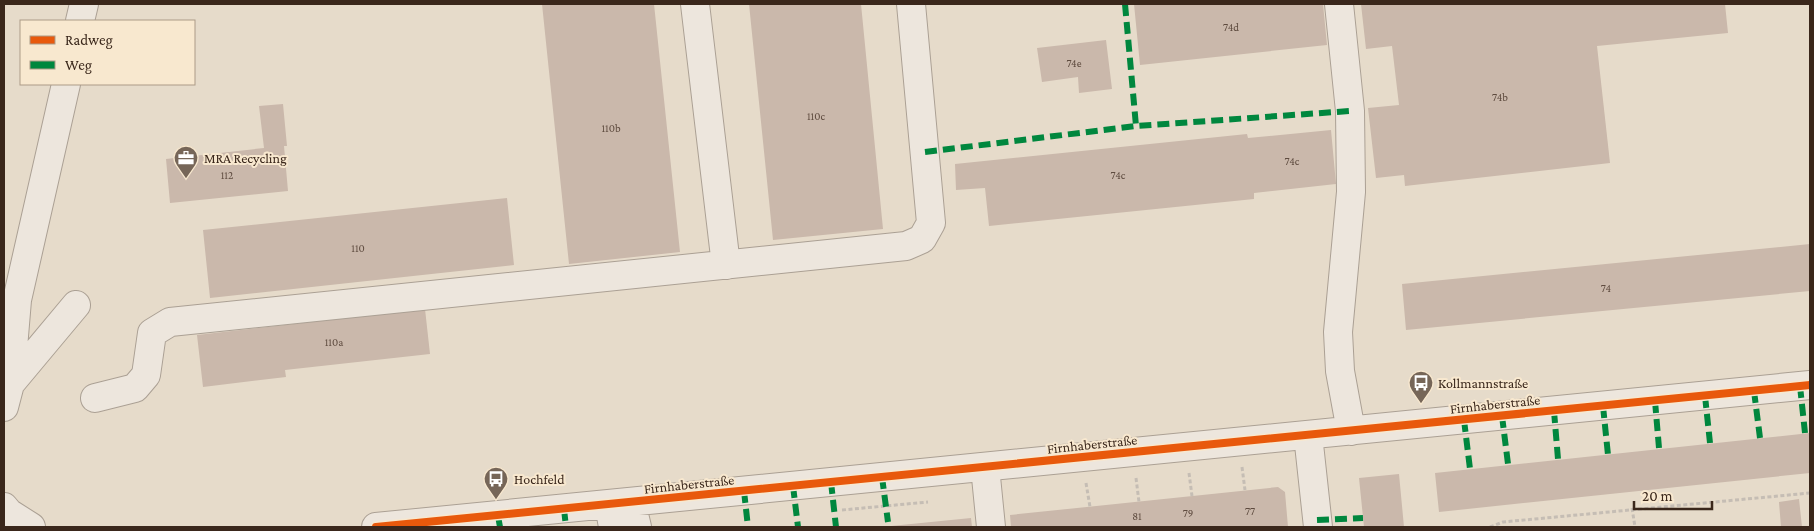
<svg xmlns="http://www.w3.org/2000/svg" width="1814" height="531" font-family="'Crimson Pro',serif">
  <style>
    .building { fill: #cab8ab }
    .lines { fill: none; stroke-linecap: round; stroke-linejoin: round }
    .minor-casing { stroke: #aba094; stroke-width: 30 }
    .path { stroke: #c5bdb4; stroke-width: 3; stroke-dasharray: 4 2.5; stroke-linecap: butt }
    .minor { stroke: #ede6dd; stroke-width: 28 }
    .quiet { stroke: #00873e; stroke-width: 6; stroke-dasharray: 12 6; stroke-linecap: butt }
    .cycleway-casing { stroke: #f8e8cf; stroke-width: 11 }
    .cycleway { stroke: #e8590c; stroke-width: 8 }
    .labels { text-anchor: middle; stroke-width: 4; stroke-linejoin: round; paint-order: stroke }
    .number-label { font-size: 11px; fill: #5e4b3f }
    .poi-label { font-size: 14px; fill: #3a271b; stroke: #f8e8cf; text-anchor: start }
    .street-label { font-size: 14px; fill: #3a271b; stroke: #f8e8cf }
  </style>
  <rect width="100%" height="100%" fill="#e6dbca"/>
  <path class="building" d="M542 4H654L680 252 569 264Z
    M749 4H861L883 229 773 240Z
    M1134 4H1323L1327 45 1140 65Z
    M1361 4H1725L1728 33 1597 46 1610 163 1405 186 1404 175 1376 178 1368 108 1399 105 1392 46 1366 49Z
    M1106 40 1112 89 1079 93 1078 77 1042 82 1037 48Z
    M283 104 287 146H284L288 191 170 203 166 159 264 148 259 106Z
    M1331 130 1336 184 1254 193V199L989 226 985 188 956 190 955 164 1247 134 1248 138Z
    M507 198 514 265 210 298 203 230Z
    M1810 244V291L1406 330 1402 284Z
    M425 309 430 354 285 370 286 377 203 387 197 335Z
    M1810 433V473L1439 512 1435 473Z
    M1399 474 1404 527H1364L1359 478Z
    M1278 487 1285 492 1288 527H1011L1010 515Z
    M1799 499 1802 527H1781L1779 502Z
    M971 518 972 527H891V526Z"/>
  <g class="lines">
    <defs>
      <path id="minor" d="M695 4 726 265
        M1339 4 1350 111 1351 192 1338 332 1340 371 1351 431
        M80 21 84 4
        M10 384 76 305
        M95 398 135 388 146 375 152 333 170 322 906 246 922 239 931 223 911 4
        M4 407 10 384 17 300 66 84
        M1308 435 1318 527
        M985 467 991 527
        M631 502 637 527
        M609 504 613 527
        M4 507 9 513 31 527
        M376 527 1810 385"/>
    </defs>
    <use href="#minor" class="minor-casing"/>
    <path class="path" d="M1242 467 1245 490
      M1189 473 1192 496
      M1136 478 1139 502
      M1086 483 1090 507
      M1632 508 1635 527
      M842 510 928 502
      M1490 527 1503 522 1810 493"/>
    <use href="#minor" class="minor"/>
    <path class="quiet" d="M1125 4 1136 126
      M925 152 1136 126 1350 111
      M1800 386 1805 433
      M1754 391 1760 438
      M1705 396 1710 443
      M1655 401 1659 448
      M1603 406 1608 455
      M1554 411 1558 459
      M1502 416 1508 464
      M1464 420 1470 469
      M882 477 888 522
      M831 482 836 527
      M793 486 798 527
      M744 491 748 527
      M564 509 566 527
      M498 516 500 527
      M1317 520 1363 518"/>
    <defs>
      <path id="cycleway" d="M376 527 1810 385"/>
    </defs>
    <use href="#cycleway" class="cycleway-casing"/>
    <use href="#cycleway" class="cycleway"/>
  </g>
  <defs>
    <symbol id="office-pin" viewBox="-11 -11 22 30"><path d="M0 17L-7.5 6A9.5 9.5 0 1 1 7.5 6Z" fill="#766658" stroke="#f8e8cf"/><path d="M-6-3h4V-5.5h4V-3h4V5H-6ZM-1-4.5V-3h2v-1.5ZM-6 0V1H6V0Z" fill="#fff"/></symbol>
    <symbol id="bus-pin" viewBox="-11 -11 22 30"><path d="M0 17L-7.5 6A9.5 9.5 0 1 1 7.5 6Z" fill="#766658" stroke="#f8e8cf"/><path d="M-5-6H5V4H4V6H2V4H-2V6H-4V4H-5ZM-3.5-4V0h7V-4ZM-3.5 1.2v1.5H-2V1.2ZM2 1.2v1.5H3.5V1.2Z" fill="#fff"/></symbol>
  </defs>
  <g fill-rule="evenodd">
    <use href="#office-pin" x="172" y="144" width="28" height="38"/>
    <use href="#bus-pin" x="1407" y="369" width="28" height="38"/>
    <use href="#bus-pin" x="482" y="465" width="28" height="38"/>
  </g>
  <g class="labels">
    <g class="number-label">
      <text x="1231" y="31">74d</text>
      <text x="1074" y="67">74e</text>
      <text x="1500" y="101">74b</text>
      <text x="816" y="120">110c</text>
      <text x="611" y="132">110b</text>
      <text x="1292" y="165">74c</text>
      <text x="227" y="179">112</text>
      <text x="1118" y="179">74c</text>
      <text x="358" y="252">110</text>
      <text x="1606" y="292">74</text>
      <text x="334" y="346">110a</text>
      <text x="1250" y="515">77</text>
      <text x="1188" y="517">79</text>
      <text x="1137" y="520">81</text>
    </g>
    <g class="poi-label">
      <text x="204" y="163">MRA Recycling</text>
      <text x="1438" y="388">Kollmannstraße</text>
      <text x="514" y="484">Hochfeld</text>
    </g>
    <g class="street-label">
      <text transform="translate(1495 404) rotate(-6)" y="5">Firnhaberstraße</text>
      <text transform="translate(1092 444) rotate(-6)" y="5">Firnhaberstraße</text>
      <text transform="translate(689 484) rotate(-6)" y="5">Firnhaberstraße</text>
    </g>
  </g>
  <rect width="1814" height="531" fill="none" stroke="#3a271b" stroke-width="10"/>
  <rect x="20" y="20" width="175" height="65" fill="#f8e8cf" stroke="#ac9b87"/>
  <rect x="30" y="36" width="25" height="8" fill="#e8590c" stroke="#ac9b87"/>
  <text x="65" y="45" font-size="15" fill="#3a271b">Radweg</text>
  <rect x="30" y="61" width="25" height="8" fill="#00873e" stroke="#ac9b87"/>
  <text x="65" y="70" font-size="15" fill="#3a271b">Weg</text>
  <path d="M1634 501v8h78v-8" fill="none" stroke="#3a271b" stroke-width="2.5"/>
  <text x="1642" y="501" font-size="15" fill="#3a271b" stroke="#f8e8cf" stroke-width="4" paint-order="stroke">20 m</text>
</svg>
